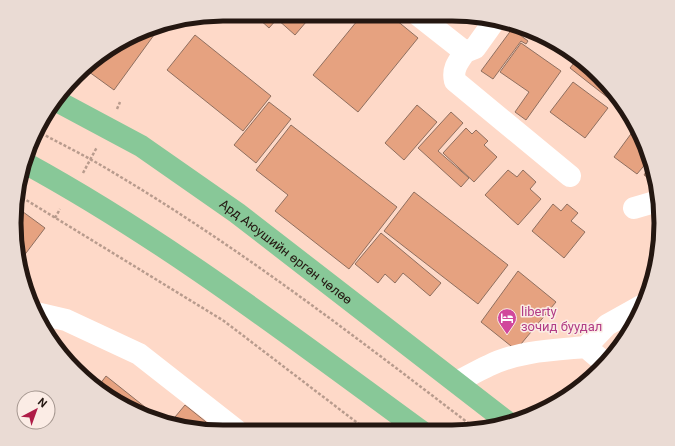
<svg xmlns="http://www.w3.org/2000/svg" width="675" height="446" font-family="Roboto,sans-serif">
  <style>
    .building { fill: #e6a280; stroke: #8f6f5f }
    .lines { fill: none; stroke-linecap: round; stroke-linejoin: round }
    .path { stroke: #b89b8d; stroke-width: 2.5; stroke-dasharray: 3 2; stroke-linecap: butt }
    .minor { stroke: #fff; stroke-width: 22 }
    .major { stroke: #88c898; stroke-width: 22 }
    .labels { text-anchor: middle; stroke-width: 3; stroke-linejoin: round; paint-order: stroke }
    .street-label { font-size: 13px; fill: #241711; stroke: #fbece5 }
    .hotel-label { font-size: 13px; fill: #b23c85; stroke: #fbece5; text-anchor: start }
    .rim { fill: none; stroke: #241711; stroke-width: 5 }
  </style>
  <rect width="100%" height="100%" fill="#fed9c8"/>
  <path class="building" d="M261 14 312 15 295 35 277 19 269 28 258 18Z
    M362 15H390L418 38 358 112 313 75Z
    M162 24 114 90 85 69 107 49 156 25Z
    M512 29 528 41 526 44 521 41 493 79 481 71Z
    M195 35 271 96 243 131 167 70Z
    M521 43 561 71 526 120 515 112 529 92 500 72Z
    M578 58 590 66 614 98 612 101 570 68Z
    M573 82 608 108 585 138 550 112Z
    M269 102 291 119 256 163 234 145Z
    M417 105 437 122 404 160 385 143Z
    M451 112 463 123 438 151 469 178 461 187 418 148Z
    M291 125 397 207 349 269 275 211 288 195 256 170Z
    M636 127 640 131 648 161 637 174 614 157Z
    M466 128 472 134 476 130 488 141 484 145 497 157 474 182 443 153Z
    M649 167 653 181 644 175Z
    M508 170 517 177 523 170 536 182 530 189 541 199 518 225 485 195Z
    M414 192 508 265 478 304 384 231Z
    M553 204 561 211 567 204 578 213 571 221 585 232 564 258 532 231Z
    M15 206 45 228 20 261 14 209Z
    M381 233 441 283 430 296 403 273 395 283 385 274 378 283 355 264Z
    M518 271 556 302 516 350 481 322Z
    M106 376 160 419 131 411 97 388Z
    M185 405 216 430H195L170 423Z"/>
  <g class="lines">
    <path class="path" d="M117 109 120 102
      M37 131C61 144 86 156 109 170 238 246 357 338 476 429
      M83 173 97 147
      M18 195 224 321 368 431
      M55 218 60 209"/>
    <path class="minor" d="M418 15 465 52 475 48 495 20
      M465 52C458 62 452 69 455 81L570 176
      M634 208 658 201
      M36 313 66 320 139 354 236 430
      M586 347 607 325 641 306
      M457 382C467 377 477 371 488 366 518 351 553 350 586 347L606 364"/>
    <g class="major">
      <path id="s1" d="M55 100 141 146 237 213 506 421"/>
      <path d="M25 163C166 240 292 337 421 431"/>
    </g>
  </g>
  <defs>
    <symbol id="hotel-pin" viewBox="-11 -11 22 30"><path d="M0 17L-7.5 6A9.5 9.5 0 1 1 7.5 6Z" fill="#d1479c" stroke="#fbece5"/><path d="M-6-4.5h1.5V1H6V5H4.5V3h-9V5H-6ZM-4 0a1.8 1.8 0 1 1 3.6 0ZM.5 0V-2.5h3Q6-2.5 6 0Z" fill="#fff"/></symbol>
  </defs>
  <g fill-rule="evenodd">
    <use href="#hotel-pin" x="496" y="307" width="22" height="30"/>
  </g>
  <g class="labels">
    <g class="street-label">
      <text dy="5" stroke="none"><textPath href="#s1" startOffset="277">Ард Аюушийн өргөн чөлөө</textPath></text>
    </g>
    <g class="hotel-label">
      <text x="521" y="316">liberty<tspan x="521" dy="15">зочид буудал</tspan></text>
    </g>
  </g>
  <path d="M0 0H675V446H0ZM223 21H452A202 202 0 0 1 654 223V223A202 202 0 0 1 452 425H223A202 202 0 0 1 21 223V223A202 202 0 0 1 223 21Z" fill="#eadbd4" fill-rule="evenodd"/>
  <path class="rim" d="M223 21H452A202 202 0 0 1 654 223V223A202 202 0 0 1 452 425H223A202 202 0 0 1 21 223V223A202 202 0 0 1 223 21Z"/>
  <g transform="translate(36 410) rotate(41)"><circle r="19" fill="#fbece5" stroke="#a59790"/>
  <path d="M0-3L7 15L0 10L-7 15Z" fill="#af1c47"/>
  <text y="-6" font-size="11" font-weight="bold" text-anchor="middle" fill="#241711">N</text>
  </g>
</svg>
